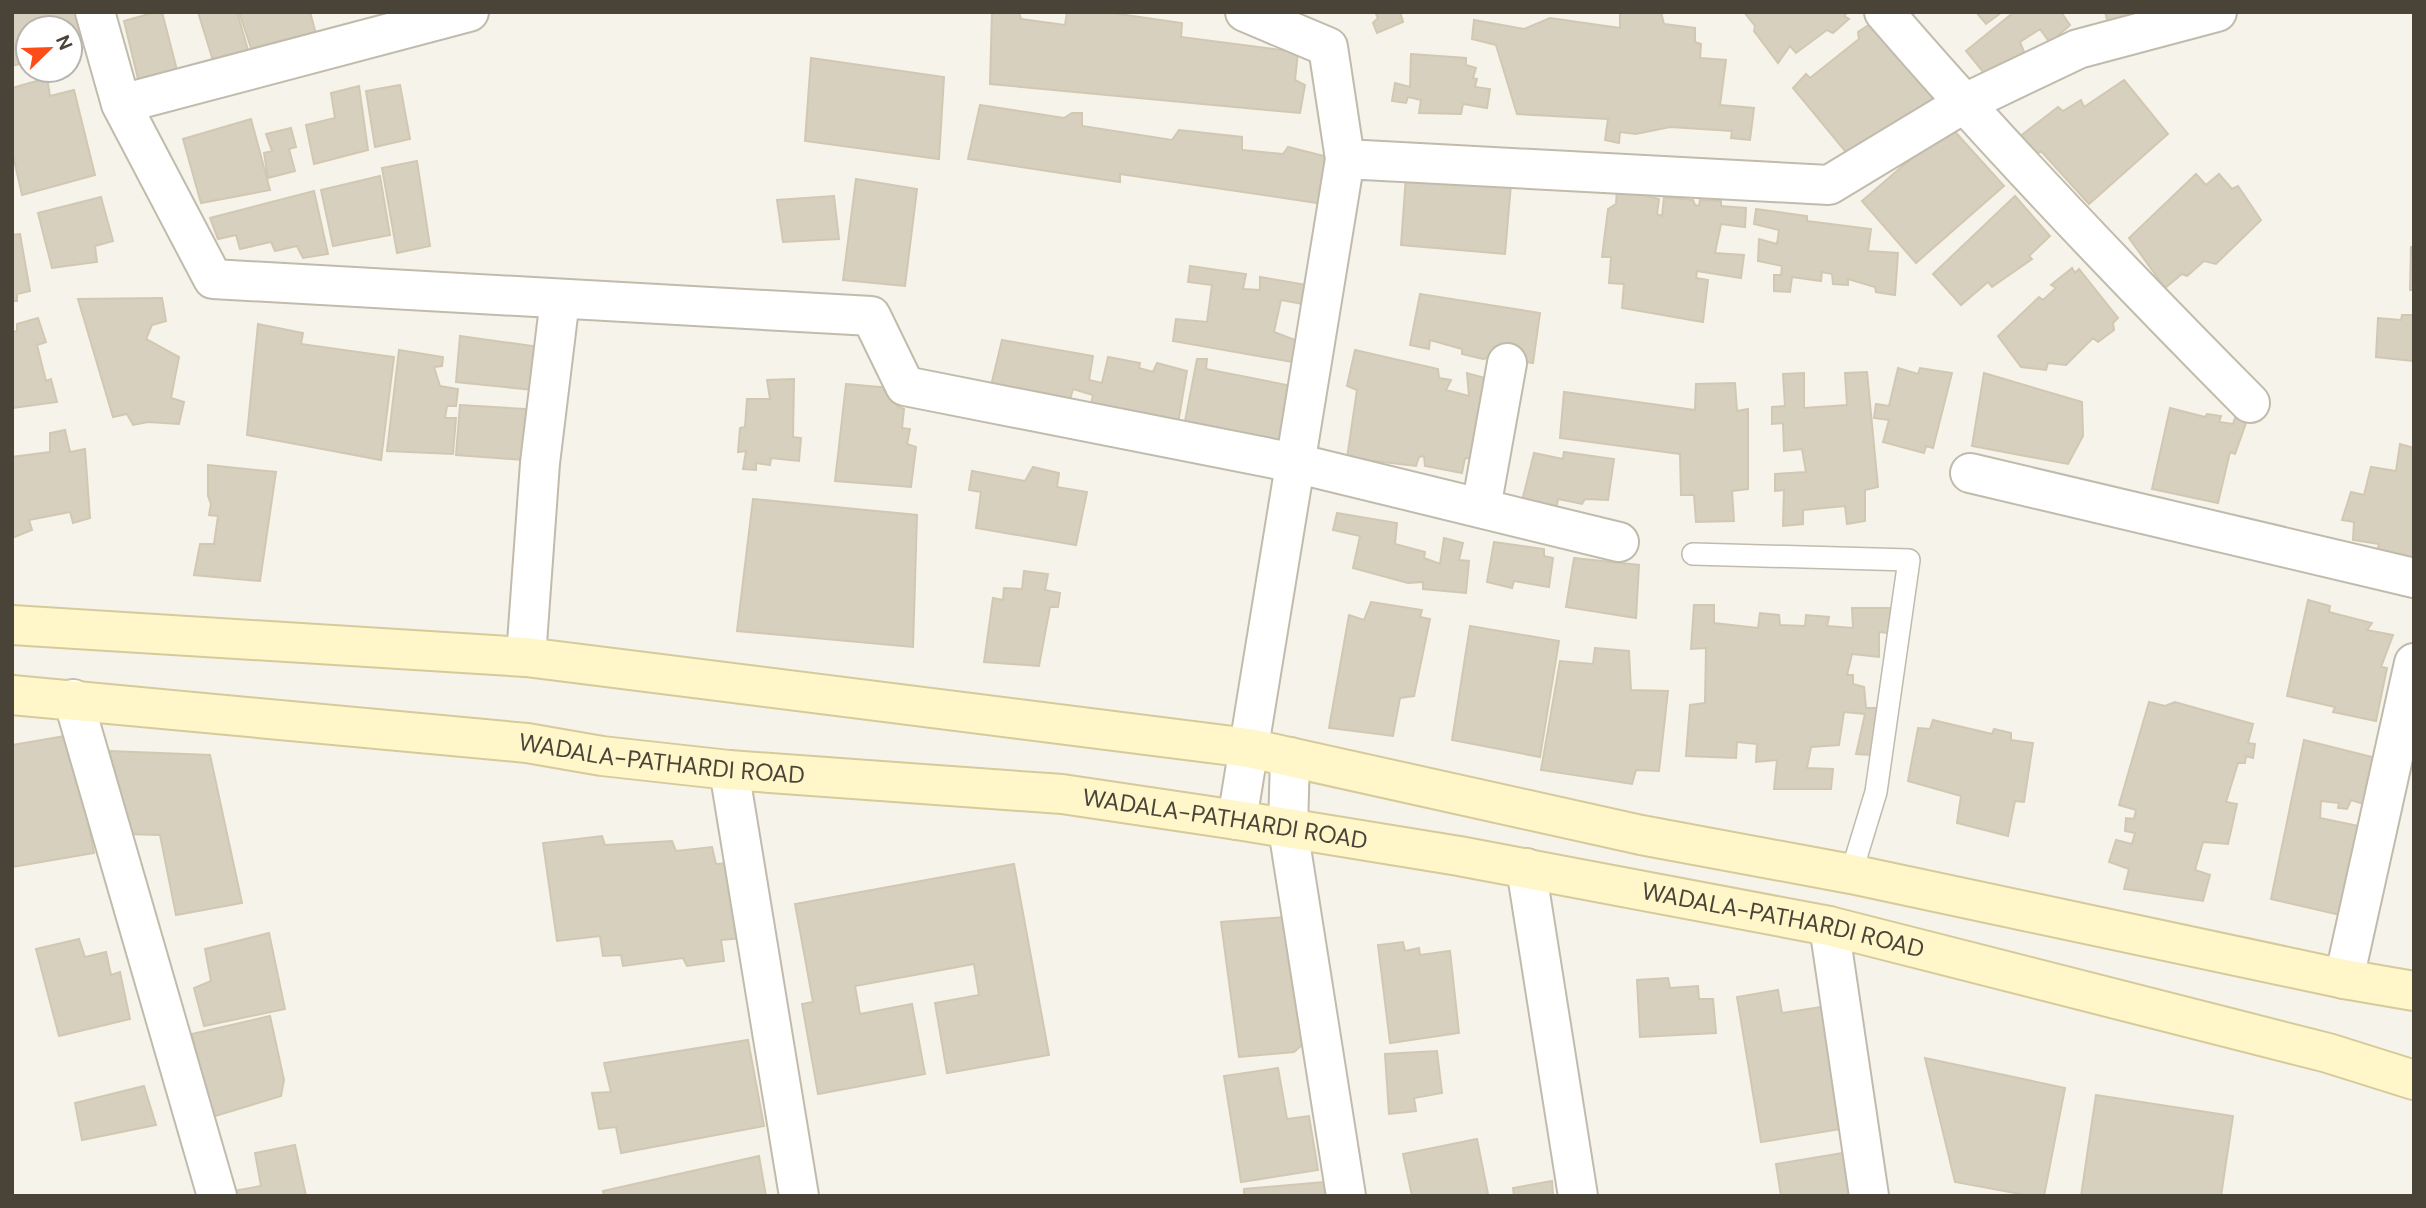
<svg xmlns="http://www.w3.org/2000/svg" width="2426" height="1208" font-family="'DM Sans',sans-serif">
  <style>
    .building { fill: #d7d0bf; stroke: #d2c8b2; stroke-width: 2 }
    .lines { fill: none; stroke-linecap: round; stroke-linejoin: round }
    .lane-casing { stroke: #c1bbac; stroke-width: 24 }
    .street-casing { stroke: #c1bbac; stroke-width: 42 }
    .secondary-casing { stroke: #d6ca9a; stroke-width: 42 }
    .lane { stroke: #fff; stroke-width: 21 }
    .street { stroke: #fff; stroke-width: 38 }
    .secondary { stroke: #fff6ca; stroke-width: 38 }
    .labels { text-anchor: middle; stroke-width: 7; stroke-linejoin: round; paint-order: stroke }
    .street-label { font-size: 24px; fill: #4a4438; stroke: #fff }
  </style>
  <rect width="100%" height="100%" fill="#f5f3ea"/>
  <path class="building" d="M12 12H84L90 32 70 37V28H28V62L12 66Z
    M156 12H162L178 74 139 83 124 21Z
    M198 12H237L250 57 215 67Z
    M239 12H310L316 34 254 57Z
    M992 12H1019L1021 19 1065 25 1067 12H1105L1182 23 1181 37 1298 52 1295 80 1305 85 1300 113 990 84Z
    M1375 12H1400L1403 22 1377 33 1373 23 1378 18Z
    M1620 12H1661L1664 24 1695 28V42L1701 44 1700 58 1726 60 1720 105 1754 108 1750 140 1731 138 1732 131 1670 127 1636 134 1620 132 1619 143 1605 140 1608 119 1517 114 1496 45 1472 39 1474 20 1524 29 1550 18 1620 28Z
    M1744 12H1848L1844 16 1849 19 1833 33 1827 30 1796 53 1790 46 1778 63 1754 31 1755 26Z
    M1976 12H2002L1986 24Z
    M2014 12H2061L2070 25 2050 43 2040 29 2020 42 2025 54 1988 78 1966 51Z
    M2105 12H2141L2108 23Z
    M1873 22 1936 98 1855 163 1793 88 1806 74 1810 78 1859 39 1858 32Z
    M1411 54 1466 58V65L1476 68 1473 78 1477 79 1475 87 1490 89 1487 108 1463 104 1461 114 1419 113 1421 100 1408 97 1406 103 1392 101 1395 83 1410 87Z
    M811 58 944 77 939 159 805 141Z
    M47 78 50 96 74 90 95 175 22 195 12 151V88Z
    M2124 80 2168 134 2089 204 2041 151 2025 162 2010 144 2058 107 2063 111 2081 100 2084 107Z
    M400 85 410 139 375 147 366 91Z
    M359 86 368 150 314 164 306 125 335 118 331 93Z
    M980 105 1064 118 1072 113H1082V126L1172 140 1179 130 1242 137V150L1283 154 1288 147 1328 157 1324 204 1120 174V182L968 159Z
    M251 119 270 190 201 203 183 139Z
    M1948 124 2004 186 1916 263 1862 201 1913 157 1911 149Z
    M291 128 296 147 289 149 295 171 268 178 264 153 272 151 266 134Z
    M417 161 430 246 397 253 382 168Z
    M2196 174 2206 185 2219 174 2232 189 2238 186 2261 220 2216 264 2204 261 2187 276 2182 274 2165 288 2129 238Z
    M380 176 390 235 333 246 321 190Z
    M1406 176 1511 184 1505 254 1401 245Z
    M856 179 917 189 905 286 843 280Z
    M1617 189 1659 199 1657 214 1662 216 1664 197 1693 200 1695 205 1699 206 1700 200 1721 201V206L1746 208 1745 227 1721 224 1715 253 1744 255 1741 278 1697 271 1696 278 1708 280 1703 322 1622 308 1624 284 1609 283 1611 257H1602L1608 209 1616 204Z
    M314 191 328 254 303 258 297 246 275 251 271 242 240 249 236 235 218 239 210 218Z
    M834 196 839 239 783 242 777 200Z
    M2015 196 2050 236 2029 256 2032 259 1992 287 1988 282 1961 305 1933 274Z
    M101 197 113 241 95 246 97 262 52 268 38 213Z
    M1756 209 1807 216V221L1871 229 1868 251 1898 253 1895 295 1876 292 1875 287 1848 279V285L1833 284 1832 274 1822 272 1821 281 1792 277 1790 292 1774 291V275H1781L1782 266 1758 261 1759 239 1777 244 1779 230 1754 224Z
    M20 234 30 291 17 294V301H12V235Z
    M2411 247H2414V290H2410Z
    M1190 266 1246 274 1243 289 1260 290V277L1307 285 1303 304 1281 300 1274 332 1300 342 1298 363 1173 341 1176 319 1207 322 1212 285 1188 282Z
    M2072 268 2075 273 2079 269 2118 318 2113 323 2114 330 2098 342 2093 338 2066 365 2048 363 2046 370 2021 367 1998 336 2039 297 2043 300 2056 288 2051 285Z
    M1420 294 1540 313 1533 363 1493 357 1483 359 1462 354V349L1430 340 1429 349 1410 345Z
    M162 298 166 321 152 325 146 339 179 357 171 398 184 402 179 424 148 422 133 425 127 414 113 417 78 299Z
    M2402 315H2414V398L2413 361 2376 357 2378 318 2401 320Z
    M38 318 46 342 37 345 46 381 51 379 57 402 12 408V332L17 331V324Z
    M258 324 303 333 301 344 394 357 381 460 247 435Z
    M460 336 547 348 543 391 456 382Z
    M1002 340 1093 356 1089 380 1102 383 1108 357 1140 363 1139 368 1153 372 1157 363 1187 371 1177 429 1089 414 1093 395 1073 389 1067 410 989 394Z
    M399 350 443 357 442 366 434 367 440 386 458 389 456 406H447L445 418H456L453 454 387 451Z
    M1355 350 1438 369 1439 378 1451 380 1446 390 1469 396 1467 373 1499 382 1481 460 1465 458 1462 473 1425 466 1424 456 1419 457 1416 466 1347 458 1357 390 1347 386Z
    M1197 359H1207L1206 369 1297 387 1285 451 1182 437Z
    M1898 368 1918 374 1920 368 1952 373 1933 448 1926 446 1924 453 1883 442 1889 420 1874 418 1876 404 1889 406Z
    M1867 372 1878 487 1865 490V521L1847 524 1845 506 1803 510V524L1783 526 1784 490 1775 491V474L1806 472 1802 449 1784 451 1783 423 1772 424V407L1785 406 1783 374 1804 373V408L1847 405 1845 373Z
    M1984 373 2082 402 2083 436 2068 464 1972 446Z
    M794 379 793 437 801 438 799 461 771 458 770 465 756 463V470L743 469 746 451 738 452 740 428 745 427 747 399H770L767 380Z
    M1735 383 1737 411 1748 409V489L1732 491 1734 521 1696 522 1694 495H1681L1680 454 1560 438 1564 392 1695 410 1696 384Z
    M846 384 902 389 897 406 904 409 902 428 910 429 907 444 916 447 911 487 835 481Z
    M460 405 541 410 537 461 456 455Z
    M2170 408 2205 417 2207 414 2221 416 2219 422 2233 424 2235 418 2246 423 2235 454 2230 452 2218 503 2152 489Z
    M65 430 70 452 85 449 90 518 73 523 70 512 29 520 32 530 12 538V457L50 452V433Z
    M2400 444 2414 448V554L2411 566 2375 558 2379 544 2353 540 2354 522 2342 520 2351 492 2364 495 2371 467 2396 471Z
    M1564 452 1614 459 1608 500 1585 499 1582 504 1558 499 1556 510 1521 505 1534 453 1563 459Z
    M208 465 276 472 260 581 194 575 200 544H214L218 516 209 515 211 504 208 496Z
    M1033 467 1059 473 1057 487 1087 492 1076 545 976 528 981 492 969 490 972 471 1025 481Z
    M753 499 917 515 913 647 737 631Z
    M1337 513 1397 523 1395 544 1425 552 1424 558 1440 564 1444 538 1463 543 1459 560 1469 561 1466 593 1423 589V582L1408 583 1353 568 1360 536 1333 530Z
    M1494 542 1544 549V556L1553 558 1549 587 1514 581 1512 588 1487 582Z
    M1574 558 1639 565 1636 618 1566 607Z
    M1024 571 1048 574 1045 590 1060 593 1058 607H1050L1039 666 984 662 993 598 1003 600 1004 588 1022 589Z
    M2308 600 2330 606 2329 612 2372 623 2367 630 2393 635 2381 667 2387 668 2376 721 2333 712 2335 707 2287 696Z
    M1371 602 1422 610 1420 617 1430 619 1414 696 1400 698 1393 736 1329 728 1349 615 1364 620Z
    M1694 605H1714V623L1758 628 1760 613 1779 615 1780 625 1805 626 1806 615 1829 617 1827 626 1853 628 1852 608H1899L1897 634 1879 632V657L1852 654 1847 675H1853V684L1864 687 1866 708H1878L1871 755 1856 754 1865 714 1844 712 1839 745 1811 747 1807 768 1833 769 1831 789H1774L1777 760 1756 762 1757 744 1737 742 1736 758 1686 756 1690 705 1705 703 1706 648 1691 649Z
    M1470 626 1559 641 1540 757 1452 740Z
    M1595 648 1629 651 1631 690 1668 691 1659 771 1636 770 1632 784 1541 770 1560 661 1593 664Z
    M2149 702 2165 706 2175 702 2253 724 2248 743 2255 744 2253 758 2246 756 2245 763H2238L2226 802 2237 804 2228 844 2203 842 2195 870 2210 875 2203 901 2124 889 2129 869 2109 862 2116 840 2132 844 2135 833 2125 831 2126 818 2134 819 2136 810 2119 805Z
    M1933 720 1992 734 1994 729 2011 733V740L2033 743 2024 802 2015 801 2008 836 1957 823 1961 796 1908 781 1918 728 1930 729Z
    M71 735 94 853 12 867V745Z
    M2304 740 2384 760 2373 807 2351 800 2347 809 2338 808 2339 803 2321 801 2320 818 2373 829 2349 917 2271 899Z
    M109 751 210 755 242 903 176 915 160 835 127 834Z
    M602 836 605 845 672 841 676 851 712 847 716 864 730 863 742 938 721 940 724 961 687 966 683 958 623 966 621 955 603 956 600 936 557 941 543 843Z
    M1014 864 1049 1055 947 1073 935 1003 979 995 974 964 855 986 860 1014 912 1004 925 1074 818 1094 802 1004 813 1002 795 904Z
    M1285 917 1319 1042 1302 1045 1294 1052 1239 1057 1221 922Z
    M269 933 285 1009 204 1026 194 988 211 981 205 949Z
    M79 939 85 957 106 952 111 975 120 972 130 1019 59 1036 36 949Z
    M1403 942 1405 951 1419 948 1420 955 1450 951 1459 1033 1390 1043 1378 945Z
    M1668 978 1670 988 1698 986 1699 999H1713L1716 1033 1640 1037 1637 980Z
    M1778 990 1782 1013 1822 1007 1841 1129 1761 1142 1737 997Z
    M270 1016 284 1080 281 1096 212 1117 192 1034Z
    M748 1040 764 1126 621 1153 616 1127 599 1129 592 1093 611 1092 604 1063Z
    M1437 1051 1442 1093 1414 1098 1416 1111 1389 1114 1385 1054Z
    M1925 1058 2065 1088 2044 1196H2031L1955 1182Z
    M1278 1068 1287 1119 1309 1116 1318 1170 1241 1182 1224 1076Z
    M144 1086 156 1125 82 1140 75 1103Z
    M2096 1095 2233 1116 2221 1196H2081Z
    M1477 1139 1488 1194 1479 1196H1412L1403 1154Z
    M295 1145 306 1196H234L233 1191 261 1186 255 1153Z
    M1849 1152 1856 1196H1781L1776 1164Z
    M759 1156 766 1196H604L603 1191Z
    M1335 1181 1336 1196H1244V1189Z
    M1552 1181 1553 1196H1514L1513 1188Z"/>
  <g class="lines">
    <defs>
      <path id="lane" d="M1693 554 1909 560 1876 792 1851 874"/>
      <path id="street" d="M95 12 121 104 213 279 871 316 905 386 1295 463 1619 542
        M1884 12C2001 148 2124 276 2250 403
        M121 104 469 12
        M1345 159 1829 185 1963 104 2078 49 2217 12
        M1970 473 2414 578
        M1481 508 1507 363
        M526 657 540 463 560 299
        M73 699 217 1196
        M1290 757 1288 829 1346 1196
        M729 770 799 1196
        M1237 820 1345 159 1328 47 1245 12
        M1526 868 1578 1196
        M1829 926 1869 1196
        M2344 979 2414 663"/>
      <g id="secondary">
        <path d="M12 625 526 657 1249 748 1641 835 1851 874 2344 979 2414 991"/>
        <path id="s1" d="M12 695 527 743 602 756 729 770 1062 794 1237 820 1459 856 1829 926 2328 1053 2414 1080"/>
      </g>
    </defs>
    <use href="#lane" class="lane-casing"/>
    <use href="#street" class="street-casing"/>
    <use href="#secondary" class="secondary-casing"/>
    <use href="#lane" class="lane"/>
    <use href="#street" class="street"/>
    <use href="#secondary" class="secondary"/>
  </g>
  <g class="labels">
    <g class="street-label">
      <text dy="8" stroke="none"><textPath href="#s1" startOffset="653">WADALA-PATHARDI ROAD</textPath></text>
      <text dy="8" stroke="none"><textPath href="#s1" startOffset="1220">WADALA-PATHARDI ROAD</textPath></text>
      <text dy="8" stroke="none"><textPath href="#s1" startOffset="1787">WADALA-PATHARDI ROAD</textPath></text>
    </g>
  </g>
  <rect width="2426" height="1208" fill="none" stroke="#4a4438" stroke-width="28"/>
  <g transform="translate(49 49) rotate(67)"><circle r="33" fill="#ffffff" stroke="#b7b4af" stroke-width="2"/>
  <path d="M0-5L12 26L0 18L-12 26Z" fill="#fe4c18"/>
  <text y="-10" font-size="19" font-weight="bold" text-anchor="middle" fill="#4a4438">N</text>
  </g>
</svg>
